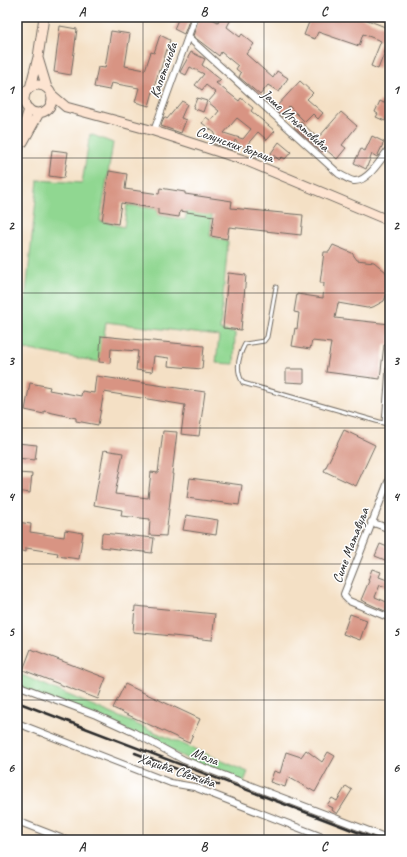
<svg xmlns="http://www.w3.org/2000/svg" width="407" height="857" font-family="Caveat,sans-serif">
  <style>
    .green { fill: #90d791; stroke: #5e815e }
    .building { fill: #d89483; fill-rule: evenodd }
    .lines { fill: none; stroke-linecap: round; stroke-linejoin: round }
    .lane-casing { stroke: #716a61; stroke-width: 5 }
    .street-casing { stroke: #716a61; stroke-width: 8 }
    .secondary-casing { stroke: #716a61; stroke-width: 11 }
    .lane { stroke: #fff; stroke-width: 3 }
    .street { stroke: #fff; stroke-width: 6 }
    .secondary { stroke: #fde4d1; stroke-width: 9 }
    .rail { stroke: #2b2b2b; stroke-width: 2.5 }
    .grid { fill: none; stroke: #2b2b2b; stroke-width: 1; stroke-opacity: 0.55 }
    .labels { text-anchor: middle; stroke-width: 3; stroke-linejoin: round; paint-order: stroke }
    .street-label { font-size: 14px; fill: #2b2b2b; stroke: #fff }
    .neatline { fill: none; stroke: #2b2b2b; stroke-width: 1.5 }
    .grid-label { font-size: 13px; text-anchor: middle; font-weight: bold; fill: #2b2b2b }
  </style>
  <rect width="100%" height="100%" fill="#fff"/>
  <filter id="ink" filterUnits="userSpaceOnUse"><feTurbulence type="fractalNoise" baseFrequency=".025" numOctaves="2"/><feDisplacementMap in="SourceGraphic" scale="8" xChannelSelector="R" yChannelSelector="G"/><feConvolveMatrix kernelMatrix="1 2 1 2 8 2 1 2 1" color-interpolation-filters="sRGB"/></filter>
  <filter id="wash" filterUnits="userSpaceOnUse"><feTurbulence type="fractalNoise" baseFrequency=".012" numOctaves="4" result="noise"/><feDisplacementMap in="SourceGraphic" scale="16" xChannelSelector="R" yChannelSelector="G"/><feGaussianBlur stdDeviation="0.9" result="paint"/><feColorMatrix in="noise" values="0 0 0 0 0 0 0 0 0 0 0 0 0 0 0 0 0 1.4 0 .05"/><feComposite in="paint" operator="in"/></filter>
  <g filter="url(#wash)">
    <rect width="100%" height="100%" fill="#f4e0c5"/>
    <path class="green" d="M90 134 113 143 100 221 124 227 127 205 157 209 158 215 185 220 187 211 212 215 210 236 228 242 220 330 235 333 234 364 216 363 219 336 106 322 100 362 18 348 25 303 38 180 82 183Z
      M17 673 248 772 243 784 213 772 154 742 17 689Z"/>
    <g id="blocks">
      <path class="building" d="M179 17 190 18 184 34 174 29Z
        M199 17H208L218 22 220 17H232L227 27 240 37 242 34 254 44 246 54 273 78 277 71 288 78 279 92 268 85 260 95 239 77 241 73 236 69 238 66 221 52 219 56 193 36Z
        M311 17H360L390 29V44H388L378 69 371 66 381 41 363 34 359 46 318 32 315 39 304 35Z
        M60 26 77 29 71 75 54 72Z
        M111 31 130 34 125 66 145 70 151 52 154 53 160 35 170 40 160 71 159 70 149 106 135 102 139 88 111 83 109 90 94 87 98 67 105 68Z
        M191 52 205 59 202 65 221 80 219 82H217L216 83 239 101 241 98 253 108 251 111 275 131 267 140 258 132 244 148 235 140 232 150 212 143 215 133 202 123 206 117 211 121 219 111 208 102 216 93 206 85 202 90 195 85 204 74 190 67 186 75 180 72ZM237 118 251 129 243 139 224 133Z
        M300 81 313 93 307 99 323 113 318 119 313 114 305 122 289 106 281 115 274 109Z
        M390 92V110L385 121 376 117 378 114 375 112 380 101 384 103Z
        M197 98 207 101 203 112 193 108Z
        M182 101 187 104 181 118 186 120 181 133 161 126 164 117 167 119Z
        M341 112 357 126 342 145 346 148 337 159 325 149 322 152 294 127 300 121 318 138Z
        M372 136 384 142 377 157 372 154 366 169 354 163 361 149 365 151Z
        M279 142 291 152 285 159 282 157 279 160 271 153Z
        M52 150 68 152 64 178 49 176Z
        M109 171 127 174 125 189 159 194 160 188 185 192V194L232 201 231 208 303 215 301 235 229 227 227 239 211 236 214 216 180 211 179 217 158 214V209L121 203 118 224 102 221Z
        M333 245 352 253 357 260 374 262 386 272 389 280V288L384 301 373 307 367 308 338 303 335 318 390 324V345H384L380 379 326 372 331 343 312 341 310 349 292 346 295 328 297 329 299 313 294 312 297 294 323 298 324 283H320L324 252H329Z
        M228 273 246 275 241 330 223 328Z
        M101 336 204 346 202 369 168 366 169 358 154 356 152 372 136 370 138 351 111 349 110 363 99 362Z
        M286 369H304V383L286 382Z
        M96 376 205 392 199 436 181 434 185 405 104 392 98 425 76 421V418L44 411V414L25 410 30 383 50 387 49 390 81 396 82 391 94 393Z
        M344 430 375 445 356 486 324 471Z
        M163 431 177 432 172 474H173L166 536 149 535 150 519 121 516 122 510 94 505 104 450 123 453 115 494 148 498 151 472 158 473Z
        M17 443 37 445 35 460 17 458Z
        M17 473 32 474 30 493 17 491Z
        M190 478 242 485 239 505 187 498Z
        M186 515 218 520 216 535 183 530Z
        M17 522 31 524 30 532 64 537 65 530 83 533 79 559 57 556 58 553 26 548V552L17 550Z
        M102 533 154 538 152 553 101 547Z
        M380 544 390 548V562L375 556Z
        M372 569 381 572 379 577 390 581V588L380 585 375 597 389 603 385 611 361 600 369 581 368 580Z
        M135 606 215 614 212 640 133 632Z
        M350 614 367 620 360 640 343 634Z
        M31 649 106 678 98 699 23 670Z
        M125 684 200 719 189 743 113 708Z
        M306 750 322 762 328 752 335 756 315 792 288 777 285 787 270 782 274 771 280 773 286 752 301 757Z
        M346 786 352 790 337 814 332 810 333 808 327 805 332 798 337 801Z"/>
    </g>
  </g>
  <g filter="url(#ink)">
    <use href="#blocks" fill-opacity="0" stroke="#716a61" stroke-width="1"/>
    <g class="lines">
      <defs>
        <path id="lane" d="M276 287 267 337 264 341 245 344C238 357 235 370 243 383L390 425
          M384 423 388 369"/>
        <path id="street" d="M384 17 390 19
          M188 37 339 174C343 176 349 180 354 181 368 182 382 158 390 147
          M17 93 27 92
          M17 101 26 105
          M154 131 195 17
          M390 477 344 594 345 597 349 601 390 618
          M371 522 390 529
          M17 685 96 715 133 732 184 760 390 839
          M17 723 171 783 194 787 330 840
          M17 821 66 840"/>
        <path id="secondary" d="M38 58 47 88
          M24 99a14 14 0 1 1 28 0a14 14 0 1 1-28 0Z
          M30 88 38 57 44 17
          M52 95 66 107 154 131 247 161 390 221
          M23 142 39 113
          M17 160 20 138 29 109"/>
      </defs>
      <use href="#lane" class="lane-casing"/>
      <use href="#street" class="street-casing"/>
      <use href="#secondary" class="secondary-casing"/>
      <use href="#lane" class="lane"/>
      <use href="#street" class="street"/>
      <use href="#secondary" class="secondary"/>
      <path class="rail" d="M17 702 378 840
        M135 753 219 785"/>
    </g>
  </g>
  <path class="grid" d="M143 17V840M264 17V840M17 158H390M17 293H390M17 428H390M17 564H390M17 700H390"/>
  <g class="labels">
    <g class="street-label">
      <text transform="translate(163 70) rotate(-70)" y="5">Капетанова</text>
      <text transform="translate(296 120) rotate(42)" y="5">Јаше Игњатовића</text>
      <text transform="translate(235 144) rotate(20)" y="5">Солунских бораца</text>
      <text transform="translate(350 545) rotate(-69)" y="5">Симе Матавуља</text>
      <text transform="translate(205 756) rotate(21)" y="5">Мала</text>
      <text transform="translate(177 770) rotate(19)" y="5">Хаџића Светића</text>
    </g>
  </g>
  <rect width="407" height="857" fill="none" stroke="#fff" stroke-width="44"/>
  <rect x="22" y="22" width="363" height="813" class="neatline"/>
  <g class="grid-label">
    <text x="82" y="16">A</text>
    <text x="204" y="16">B</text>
    <text x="324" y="16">C</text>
    <text x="11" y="94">1</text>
    <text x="396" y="94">1</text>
    <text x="11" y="230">2</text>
    <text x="396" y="230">2</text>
    <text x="11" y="365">3</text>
    <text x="396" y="365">3</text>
    <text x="11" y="501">4</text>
    <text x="396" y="501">4</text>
    <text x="11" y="636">5</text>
    <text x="396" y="636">5</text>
    <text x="11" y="772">6</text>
    <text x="396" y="772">6</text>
    <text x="82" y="851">A</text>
    <text x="204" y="851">B</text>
    <text x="324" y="851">C</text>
  </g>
</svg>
